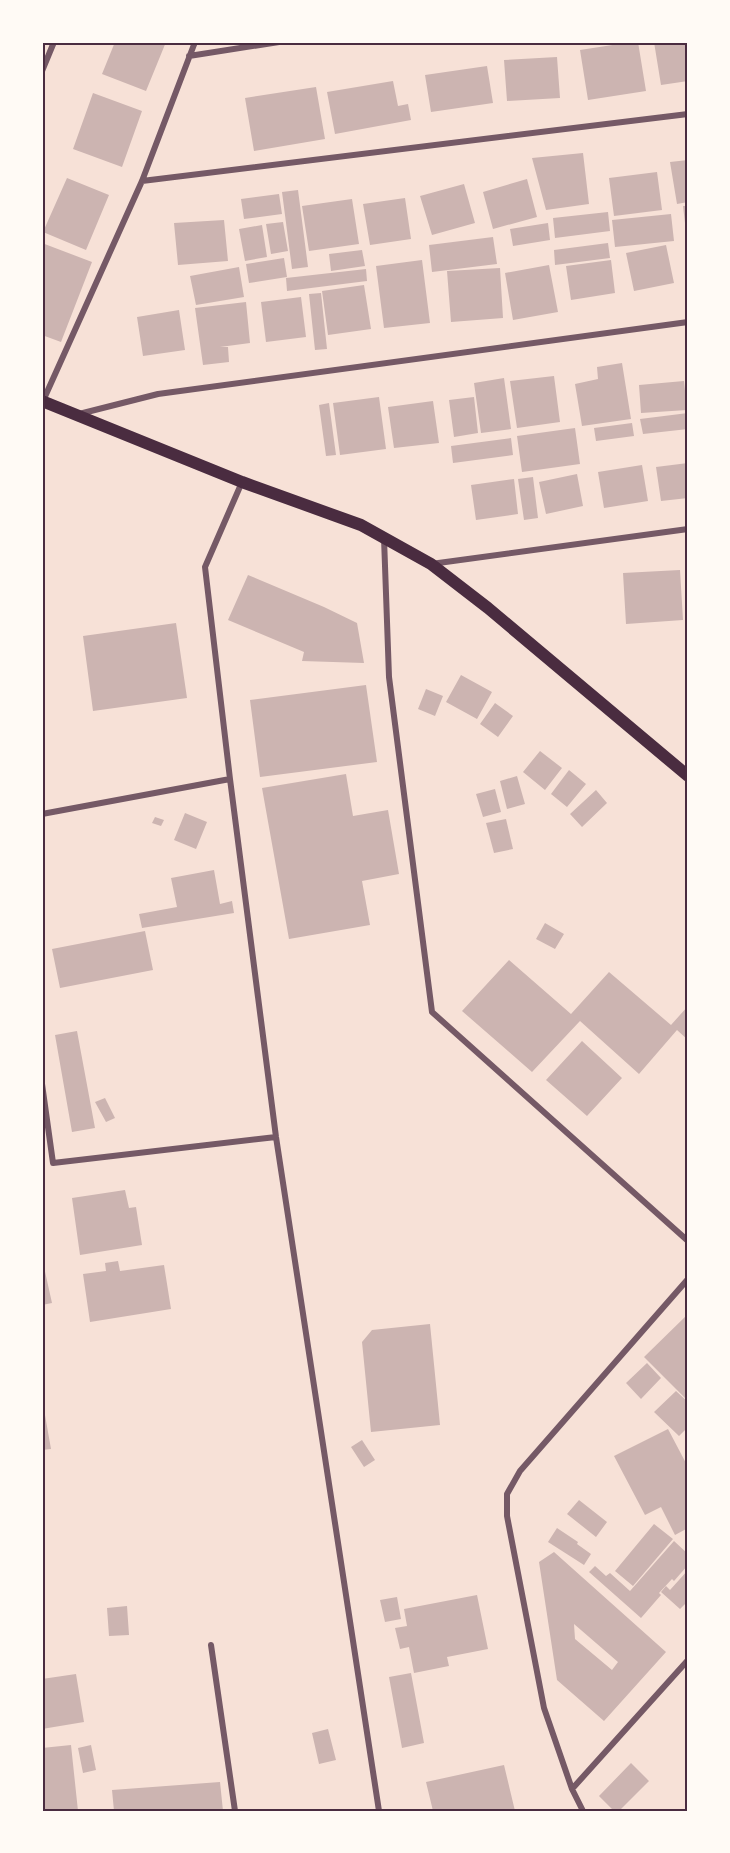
<svg xmlns="http://www.w3.org/2000/svg" width="730" height="1853" font-family="'Nunito Sans',sans-serif">
  <style>
    .building { fill: #ccb4b1; fill-rule: evenodd }
    .lines { fill: none; stroke-linecap: round; stroke-linejoin: round }
    .minor { stroke: #755966; stroke-width: 6 }
    .secondary { stroke: #4a2c40; stroke-width: 12 }
    .neatline { fill: none; stroke: #4a2c40; stroke-width: 2 }
  </style>
  <rect width="100%" height="100%" fill="#f7e1d7"/>
  <path class="building" d="M115 42H166L146 91 102 74Z
    M632 42H638L646 91 588 100 580 50Z
    M654 42H688V81L661 85Z
    M557 57 560 98 507 101 504 60Z
    M487 66 493 103 431 112 425 75Z
    M393 81 398 106 408 104 411 120 335 134 327 92Z
    M316 87 325 139 254 151 245 98Z
    M93 93 142 111 122 167 73 149Z
    M583 153 589 204 546 210 532 158Z
    M688 160V202L677 204 670 162Z
    M657 172 662 210 614 216 609 178Z
    M67 178 109 195 86 250 43 232Z
    M527 179 537 217 493 229 483 192Z
    M464 184 475 223 432 235 420 196Z
    M298 190 308 267 292 269 282 192Z
    M279 194 282 214 244 219 241 199Z
    M405 198 411 239 370 245 363 204Z
    M352 199 359 244 309 251 302 206Z
    M683 206H688V223H685Z
    M608 212 610 231 555 238 553 218Z
    M671 214 674 241 615 247 612 220Z
    M224 220 228 261 178 265 174 223Z
    M283 222 288 251 271 254 266 224Z
    M548 223 550 240 513 246 510 229Z
    M262 225 267 257 245 261 239 229Z
    M493 237 497 264 432 272 429 245Z
    M42 243 92 262 61 342 42 335Z
    M608 243 610 258 555 265 554 250Z
    M666 245 674 283 634 291 626 253Z
    M362 250 365 266 331 271 329 254Z
    M284 258 287 277 249 283 246 264Z
    M422 260 430 323 384 328 376 266Z
    M611 260 615 293 571 300 566 266Z
    M549 265 558 312 513 320 505 273Z
    M239 267 244 297 196 305 190 276Z
    M500 268 503 318 451 322 447 271Z
    M366 269 367 281 287 291 286 278Z
    M364 285 371 329 328 335 322 291Z
    M321 293 327 349 315 350 309 294Z
    M301 297 306 337 266 342 261 302Z
    M246 302 250 343 220 347H228L229 362 203 365 195 308Z
    M179 310 185 350 143 356 137 317Z
    M622 363 631 419 582 426 575 384 598 379 597 367Z
    M554 376 560 422 517 428 510 381Z
    M504 378 511 429 481 433 474 383Z
    M684 381 687 410 641 413 639 385Z
    M379 397 386 449 340 455 333 403Z
    M474 397 478 433 454 437 449 400Z
    M433 401 439 443 394 448 388 407Z
    M329 403 336 455 326 456 319 405Z
    M688 413V429L643 434 640 419Z
    M632 423 634 436 596 441 594 428Z
    M575 428 580 464 522 472 517 436Z
    M511 438 513 455 453 463 451 446Z
    M688 463V498L661 501 656 467Z
    M642 465 648 501 604 508 598 472Z
    M577 474 583 506 546 514 539 482Z
    M533 477 538 518 524 520 518 479Z
    M514 479 518 514 476 520 471 485Z
    M680 570 683 620 626 624 623 573Z
    M248 575 324 607 357 623 364 663 302 661 304 652 228 620Z
    M176 623 187 698 93 711 83 636Z
    M461 675 492 692 477 719 446 702Z
    M366 685 377 762 260 777 250 700Z
    M426 689 443 696 435 716 418 709Z
    M495 703 513 716 498 737 480 724Z
    M540 751 562 768 545 790 523 772Z
    M569 770 586 784 567 807 551 794Z
    M346 774 353 816 388 810 399 874 362 881 370 925 289 939 262 788Z
    M517 776 525 804 507 809 500 781Z
    M495 789 501 812 483 817 476 794Z
    M596 790 607 803 582 827 570 814Z
    M185 813 207 822 196 849 174 840Z
    M155 817 164 820 161 826 152 823Z
    M506 819 513 849 494 853 486 823Z
    M214 870 220 904 232 901 234 913 142 928 139 914 177 907 171 878Z
    M545 923 564 934 555 949 536 939Z
    M145 931 153 970 60 988 52 949Z
    M509 960 571 1014 609 972 671 1025 688 1006V1040L677 1030 639 1074 580 1021 532 1072 462 1011Z
    M77 1031 95 1128 72 1132 55 1035Z
    M582 1041 622 1078 587 1116 546 1080Z
    M105 1098 115 1118 106 1122 95 1102Z
    M125 1190 129 1208 136 1207 142 1245 80 1255 72 1198Z
    M42 1258 52 1303 42 1305Z
    M118 1261 120 1271 164 1265 171 1309 90 1322 83 1274 106 1271 105 1263Z
    M688 1314V1401L644 1357Z
    M430 1324 440 1425 371 1432 362 1342 372 1330Z
    M647 1363 661 1378 641 1399 626 1383Z
    M676 1391 688 1402V1427L679 1436 654 1412Z
    M42 1398 51 1449 42 1450Z
    M668 1429 688 1467V1528L675 1535 661 1507 645 1515 614 1456Z
    M362 1440 375 1460 364 1467 351 1447Z
    M579 1500 607 1522 596 1537 567 1514Z
    M654 1524 673 1539 633 1586 615 1571Z
    M557 1528 578 1542 577 1544 591 1554 584 1565 548 1542Z
    M674 1541 688 1554V1565L674 1581 672 1579 659 1593 661 1595 641 1618 589 1572 595 1566 606 1576 610 1573 630 1591Z
    M554 1552 666 1652 604 1721 557 1680 539 1562ZM574 1624 618 1662 612 1670 575 1639Z
    M688 1570V1605L686 1603 680 1609 661 1592 666 1586 670 1590Z
    M477 1595 488 1649 447 1657 449 1666 414 1673 409 1647 400 1649 395 1628 407 1626 404 1609Z
    M397 1597 401 1619 385 1622 380 1600Z
    M127 1606 129 1635 109 1636 107 1608Z
    M411 1673 424 1743 402 1748 389 1677Z
    M76 1674 84 1722 42 1729V1679Z
    M328 1729 336 1760 319 1764 312 1733Z
    M71 1745 78 1811H42V1748Z
    M91 1745 96 1770 83 1773 78 1748Z
    M631 1763 649 1781 619 1811H614L599 1796Z
    M504 1765 515 1811H433L426 1782Z
    M220 1782 223 1811H114L112 1790Z"/>
  <g class="lines">
    <path class="minor" d="M189 56 279 42
      M42 71 54 42
      M142 181 688 114
      M43 401 142 181 195 42
      M79 414 158 394 688 322
      M242 482 205 567 230 779 276 1137 379 1811
      M384 538 389 677 432 1012 688 1241
      M431 564 688 529
      M42 814 230 779
      M42 1084 53 1163 276 1137
      M211 1645 235 1811
      M572 1789 688 1660
      M583 1811 572 1789 544 1708 507 1516V1494L520 1471 688 1279"/>
    <path class="secondary" d="M42 401 242 482 361 525 431 564 488 608 688 776"/>
  </g>
  <rect width="730" height="1853" fill="none" stroke="#fffaf5" stroke-width="87"/>
  <rect x="44" y="44" width="642" height="1766" class="neatline"/>
</svg>
